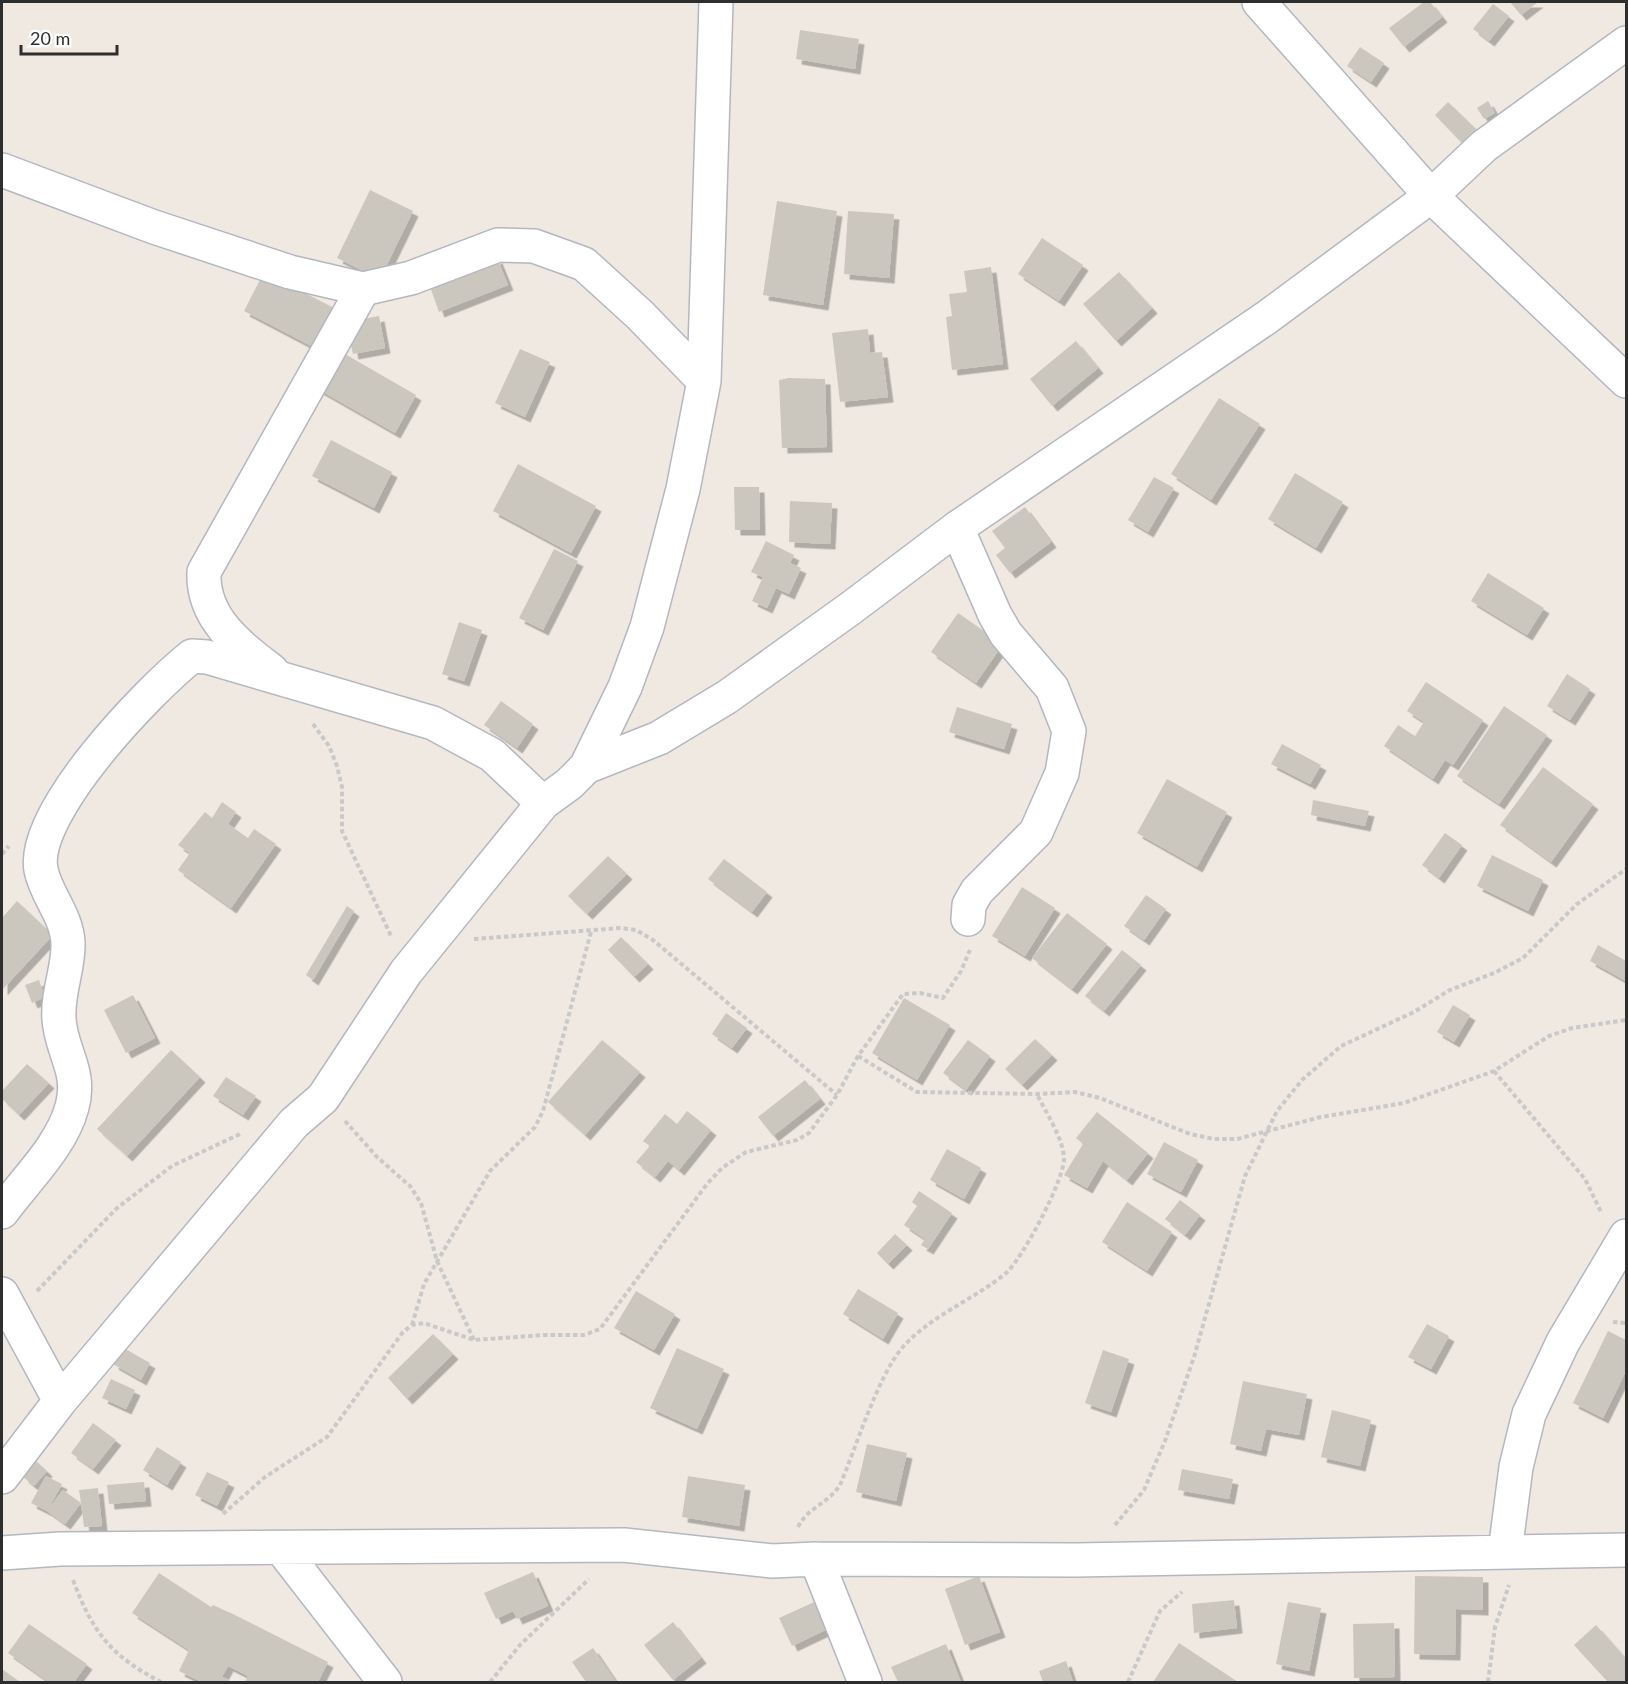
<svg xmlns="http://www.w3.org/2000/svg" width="1628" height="1684" font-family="Lato,sans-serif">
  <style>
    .building { fill: #cbc7bf; filter: url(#shadow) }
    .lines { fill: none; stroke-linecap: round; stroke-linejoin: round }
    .minor-casing { stroke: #b4b7c1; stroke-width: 36 }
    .path { stroke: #c9c9c9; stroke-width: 4; stroke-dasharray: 4.5 3; stroke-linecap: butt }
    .minor { stroke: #fff; stroke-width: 33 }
  </style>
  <defs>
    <filter id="shadow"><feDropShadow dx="5.5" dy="5.5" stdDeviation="0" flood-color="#0004"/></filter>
  </defs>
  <rect width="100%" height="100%" fill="#efe9e1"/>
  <path class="building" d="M1424 2H1430L1442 17 1404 47 1389 28Z
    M1510 2H1538L1521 15Z
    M1493 4 1509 16 1489 41 1473 29Z
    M800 30 859 39 855 69 796 59Z
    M1360 47 1384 63 1371 82 1347 66Z
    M1488 101 1495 113 1484 119 1477 108Z
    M1448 102 1476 129 1462 143 1435 115Z
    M370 190 413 211 380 279 337 258Z
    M777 201 837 211 823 305 763 295Z
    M848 211 894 214 889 278 844 274Z
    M1042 238 1083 265 1059 301 1018 274Z
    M497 258 508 285 439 312 429 284Z
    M991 267 1003 364 952 370 946 317 952 316 949 294 967 292 964 271Z
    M264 272 334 308 313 347 244 311Z
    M1119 272 1152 308 1116 341 1083 304Z
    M379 316 385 348 353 354 346 322Z
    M868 329 870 353 882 352 888 397 840 402 832 333Z
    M1076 341 1098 368 1052 406 1030 379Z
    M520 349 550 362 525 417 495 403Z
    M338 350 416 395 395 433 316 388Z
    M789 378 825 379 827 447 782 448 779 380Z
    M1219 398 1260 424 1211 500 1171 474Z
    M331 440 392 472 374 508 312 476Z
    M518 464 596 506 571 553 493 511Z
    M1295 473 1343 502 1316 548 1268 519Z
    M1154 477 1174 488 1148 532 1128 520Z
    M734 487H759L760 530H735Z
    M790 501 832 503 830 544 789 542Z
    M1025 507 1051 542 1010 573 996 555 1005 548 992 531Z
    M766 541 794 555 790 563 801 568 789 594 776 588 767 608 752 601 763 577 751 572Z
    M554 549 578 561 543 630 519 618Z
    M1488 573 1544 608 1527 635 1471 601Z
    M958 613 1003 644 976 683 931 652Z
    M459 622 482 630 464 681 442 674Z
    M1567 674 1590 689 1570 720 1547 706Z
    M1426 682 1483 720 1453 765 1445 760 1433 779 1384 746 1398 725 1415 736 1424 722 1407 711Z
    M501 701 533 724 517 748 484 725Z
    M1504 706 1547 735 1499 804 1457 776Z
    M957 707 1012 724 1004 749 949 732Z
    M1282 744 1321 765 1310 784 1271 764Z
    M1543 767 1593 804 1551 862 1500 825Z
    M1167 779 1227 812 1197 867 1137 833Z
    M1313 800 1369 811 1365 826 1311 815Z
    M222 802 236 812 228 824 248 838 254 829 276 844 231 908 178 870 190 853 178 845 205 812 212 818Z
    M1445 833 1462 845 1439 878 1422 865Z
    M1492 855 1543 880 1528 911 1477 886Z
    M608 856 627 874 587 914 568 896Z
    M724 859 767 892 752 912 708 879Z
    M1022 887 1055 908 1025 956 992 936Z
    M1146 895 1166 909 1144 940 1124 926Z
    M17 901 53 935 2 990V918Z
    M347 906 354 911 313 980 306 975Z
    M1067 913 1107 944 1072 989 1032 958Z
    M621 937 648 964 634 977 608 950Z
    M1598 945 1626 961V981L1590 961Z
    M1122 950 1141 965 1104 1011 1085 996Z
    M39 980 45 997 32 1003 25 985Z
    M133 995 155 1038 126 1053 104 1010Z
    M904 998 950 1025 917 1080 872 1053Z
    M1453 1005 1470 1015 1454 1042 1437 1032Z
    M726 1013 747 1028 732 1048 712 1034Z
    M1035 1039 1052 1055 1022 1085 1005 1069Z
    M602 1040 640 1072 585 1135 548 1102Z
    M968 1040 990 1056 966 1090 943 1073Z
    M171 1050 200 1077 127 1156 97 1129Z
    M27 1064 49 1083 19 1115 2 1099V1091Z
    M226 1077 256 1096 243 1115 213 1096Z
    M805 1080 820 1099 773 1136 758 1117Z
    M687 1111 711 1130 679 1170 668 1161 655 1177 636 1162 650 1146 643 1141 665 1114 677 1124Z
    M1097 1112 1148 1153 1127 1180 1103 1161 1087 1188 1064 1175 1083 1144 1076 1138Z
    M1164 1142 1198 1160 1181 1192 1147 1174Z
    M947 1149 981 1168 964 1199 930 1180Z
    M919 1191 952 1213 928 1249 921 1245 925 1239 904 1225 917 1206 912 1202Z
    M1180 1200 1200 1215 1185 1235 1165 1219Z
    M1127 1202 1172 1232 1147 1271 1102 1242Z
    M895 1234 907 1245 888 1264 877 1253Z
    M858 1289 898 1313 883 1339 843 1314Z
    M636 1291 675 1314 654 1350 614 1328Z
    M1427 1324 1449 1336 1431 1369 1408 1357Z
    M1608 1331 1626 1340V1371L1603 1418 1573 1403Z
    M433 1334 453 1354 407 1399 388 1378Z
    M122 1347 150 1363 141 1380 113 1364Z
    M677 1348 724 1369 697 1429 650 1408Z
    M1103 1350 1129 1359 1111 1412 1085 1403Z
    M111 1379 135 1390 126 1409 102 1398Z
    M1243 1381 1307 1394 1299 1435 1266 1429 1261 1451 1230 1444Z
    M1332 1410 1371 1420 1360 1466 1321 1457Z
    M93 1423 116 1440 93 1469 71 1453Z
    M867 1444 907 1453 896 1501 856 1492Z
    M157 1447 181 1462 167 1485 143 1470Z
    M36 1461 47 1471 34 1486 23 1477Z
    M1182 1469 1233 1479 1229 1499 1178 1490Z
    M207 1472 229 1482 217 1506 195 1495Z
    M46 1476 62 1484 47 1511 31 1503Z
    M688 1476 745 1485 739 1526 682 1517Z
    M144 1482 146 1501 109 1504 107 1485Z
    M98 1488 102 1526 84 1527 81 1503 65 1524 47 1511 63 1490 81 1503 79 1490Z
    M533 1572 548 1606 517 1619 513 1611 496 1619 484 1593Z
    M159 1573 211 1607 213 1605 235 1615 328 1662 318 1682H245L248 1676 228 1666 222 1677 229 1680 227 1682H202L179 1671 189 1650 132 1613Z
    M979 1576 1000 1632 965 1645 945 1589Z
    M1415 1576 1483 1577V1610L1456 1609 1455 1655 1414 1654Z
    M823 1598 836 1625 792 1646 779 1618Z
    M1234 1600 1237 1628 1194 1633 1192 1604Z
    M1288 1602 1321 1608 1309 1671 1276 1664Z
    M673 1622 701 1658 673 1680 644 1645Z
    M1394 1623 1395 1677 1354 1678 1353 1624Z
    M29 1624 87 1664 74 1682H49L8 1653Z
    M1596 1625 1626 1659V1682H1608L1574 1645Z
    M1179 1643 1238 1682H1153Z
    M946 1644 961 1682H898L891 1667Z
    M593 1648 616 1682H586L572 1662Z
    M1066 1661 1073 1682H1043L1039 1671Z
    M2 1669 20 1682H2Z"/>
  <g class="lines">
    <defs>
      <path id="minor" d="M1259 2 1431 196 1626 381
        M2 170 154 227 290 272 363 289 411 278 498 245 534 246 584 264 640 315 704 381
        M957 528 995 615 1006 634 1052 688 1069 731 1062 773 1036 832 977 891 969 905 968 919
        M272 671C238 645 202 618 204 572L363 289
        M586 767 659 738 727 697 851 608 957 528 1266 318 1431 196 1484 146 1626 43
        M2 1212C26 1179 61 1147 72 1107 82 1071 61 1052 59 1019 57 993 69 968 68 943 67 916 46 895 41 870 30 813 149 690 192 656L207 657 433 723 492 755 543 803
        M2 1294 60 1401
        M2 1477 60 1401 294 1123 323 1098 406 972 543 803 569 784 586 767 625 687 647 627 683 489 704 381 716 2
        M281 1548 385 1682
        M1505 1552 1516 1467 1529 1414 1563 1342 1626 1236
        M2 1553 60 1549 624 1545 772 1561 816 1559 1076 1560 1626 1550
        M816 1559 865 1682"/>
    </defs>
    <use href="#minor" class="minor-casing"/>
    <path class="path" d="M313 724 329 746 337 766 342 787V831L392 938
      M2 854 9 846
      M474 939 621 928 636 930 653 940 837 1095
      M858 1056 917 1092 1037 1094 1075 1092 1100 1098 1190 1134 1214 1139H1237L1321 1117 1404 1103 1494 1071 1549 1036 1572 1028 1626 1020
      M1494 1071 1585 1179 1602 1214
      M345 1121 377 1157 410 1186 421 1203 437 1261 474 1340
      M37 1291 117 1208 172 1166 240 1134
      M1613 1322 1626 1323
      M412 1325 424 1284 490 1171 535 1127 543 1111 591 932
      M223 1514 265 1477 327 1437 403 1332 412 1325 424 1323 474 1340 544 1335H584L600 1329 707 1184 722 1168 746 1152 797 1140 809 1133 837 1095 858 1056 903 994 920 993 943 998 961 971 970 950
      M1115 1525 1144 1490 1165 1441 1194 1357 1245 1176 1277 1111 1302 1080 1341 1046 1414 1012 1450 990 1494 973 1523 958 1577 904 1626 869
      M798 1527C808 1507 828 1504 840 1485 856 1448 877 1378 902 1348 930 1316 973 1300 1005 1274 1022 1260 1066 1177 1064 1157 1062 1136 1046 1113 1037 1094
      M73 1580C93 1633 111 1656 161 1682
      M490 1682 520 1645 589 1579
      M1128 1682 1160 1611 1182 1592
      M1488 1682 1495 1627 1509 1585"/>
    <use href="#minor" class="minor"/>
  </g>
  <rect width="1628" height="1684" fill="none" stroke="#2e2e2e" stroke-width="6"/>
  <path d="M21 45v9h96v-9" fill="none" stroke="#2e2e2e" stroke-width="3"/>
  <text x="30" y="45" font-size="18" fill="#2e2e2e" stroke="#ffffff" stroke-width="4.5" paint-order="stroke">20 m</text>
</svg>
